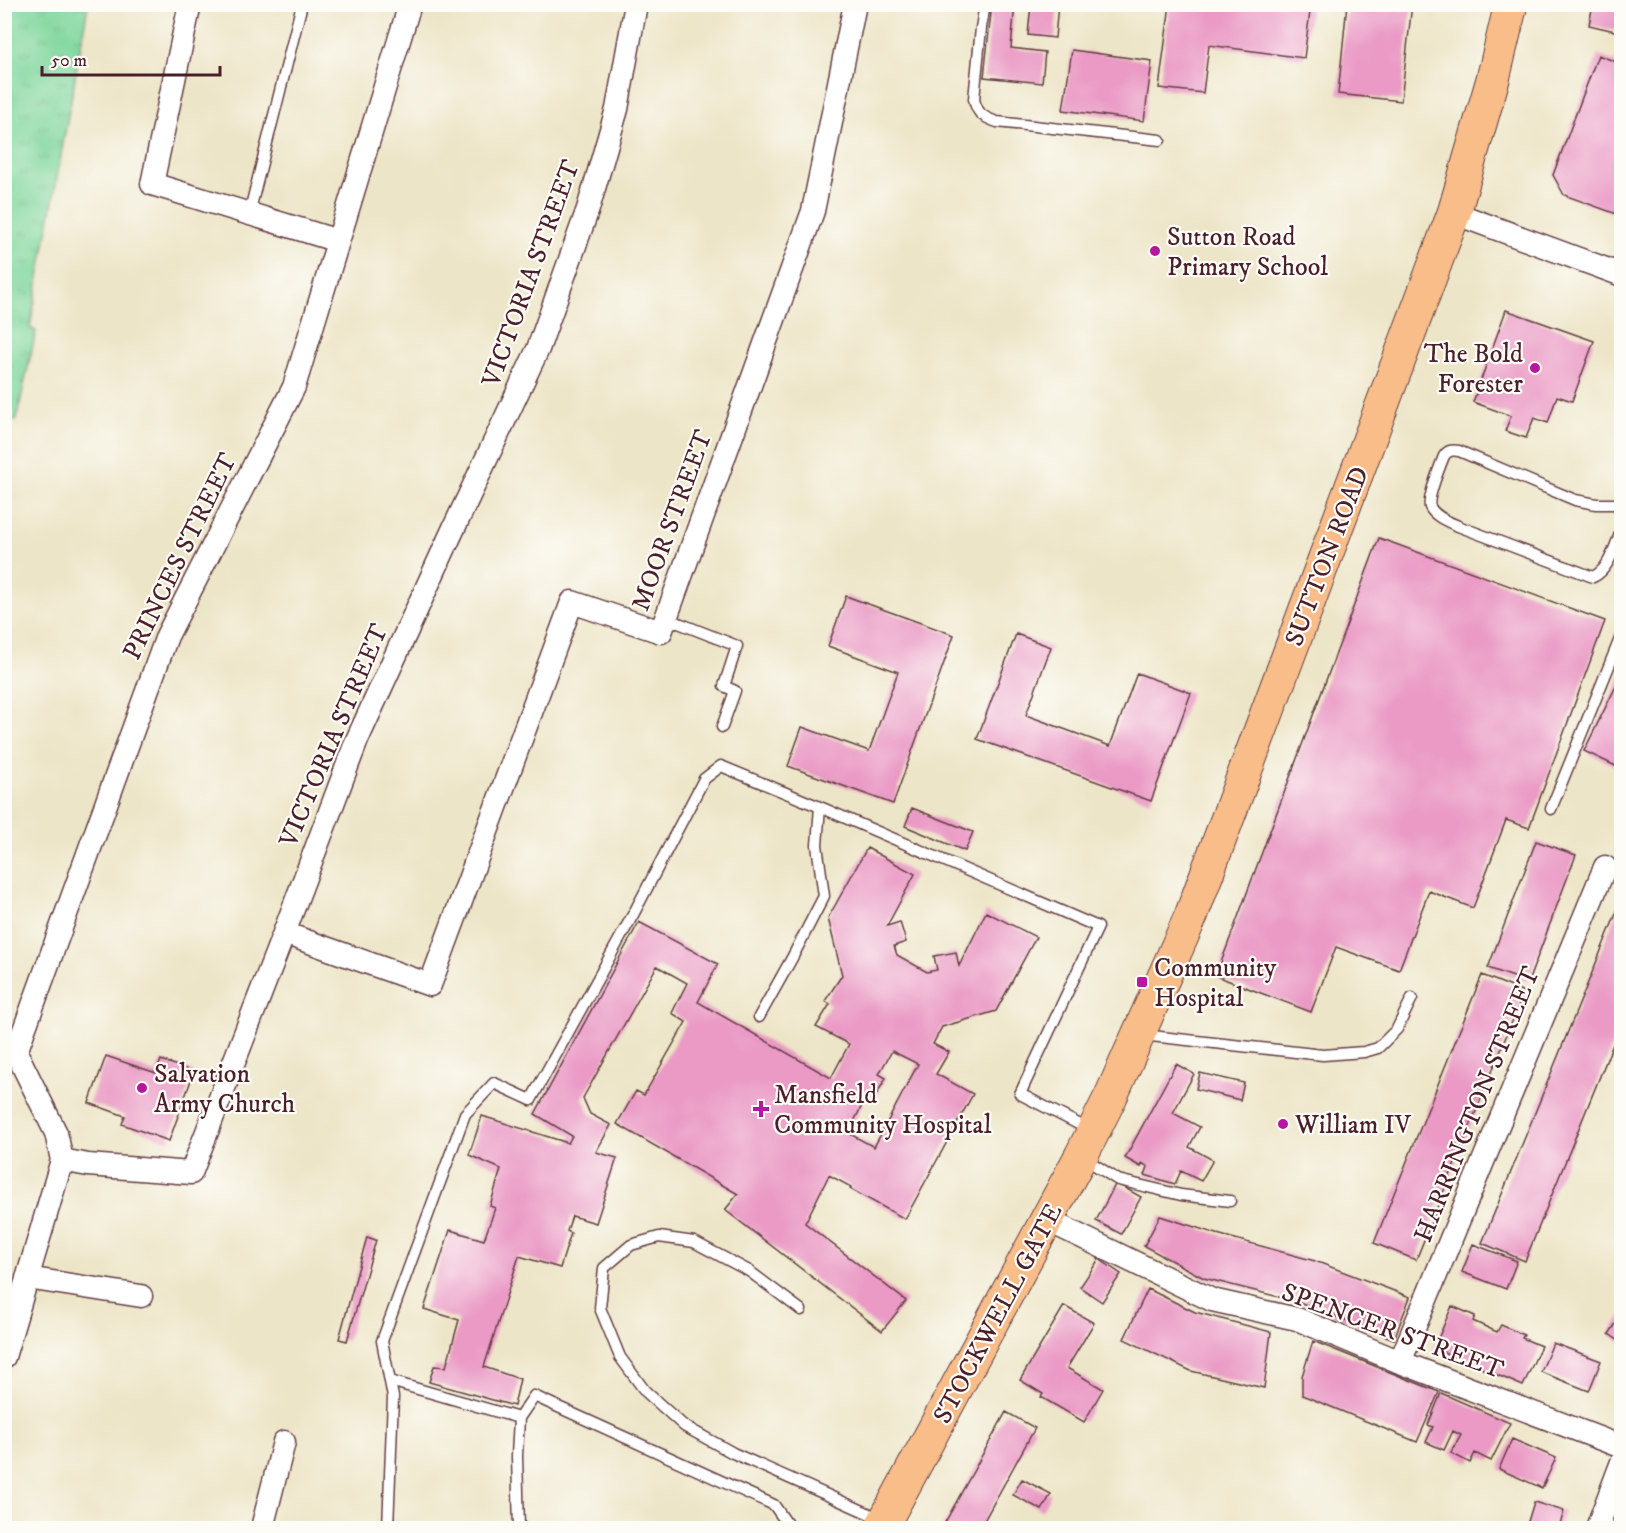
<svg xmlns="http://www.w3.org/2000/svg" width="1626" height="1533" font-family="'IM FELL DW Pica',serif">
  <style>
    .grass { fill: url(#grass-tufts); stroke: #647a63; stroke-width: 1.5 }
    .building { fill: #ea9ac5; fill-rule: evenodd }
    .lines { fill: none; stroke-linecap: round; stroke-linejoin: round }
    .service-casing { stroke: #623d42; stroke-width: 13 }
    .minor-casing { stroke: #623d42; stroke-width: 25 }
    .trunk-casing { stroke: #623d42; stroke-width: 35 }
    .service { stroke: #fff; stroke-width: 10 }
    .minor { stroke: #fff; stroke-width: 22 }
    .trunk { stroke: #f8bd89; stroke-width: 33 }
    .poi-dot { fill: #b5179e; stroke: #fdfcf7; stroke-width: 2 }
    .labels { text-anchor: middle; stroke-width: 4.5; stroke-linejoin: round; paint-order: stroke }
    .poi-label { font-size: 26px; fill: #4a1f2b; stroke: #fdfcf7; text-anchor: start }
    .street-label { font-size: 26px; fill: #4a1f2b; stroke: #fdfcf7 }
  </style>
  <defs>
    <pattern id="grass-tufts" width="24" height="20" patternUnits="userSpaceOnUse" patternTransform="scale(1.5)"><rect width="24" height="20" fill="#7ed69b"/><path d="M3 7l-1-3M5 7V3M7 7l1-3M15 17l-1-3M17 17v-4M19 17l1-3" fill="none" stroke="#6eb786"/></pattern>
  </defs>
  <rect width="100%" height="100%" fill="#fdfcf7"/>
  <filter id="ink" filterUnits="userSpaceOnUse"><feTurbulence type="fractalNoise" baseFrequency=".0167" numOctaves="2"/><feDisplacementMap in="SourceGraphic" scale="12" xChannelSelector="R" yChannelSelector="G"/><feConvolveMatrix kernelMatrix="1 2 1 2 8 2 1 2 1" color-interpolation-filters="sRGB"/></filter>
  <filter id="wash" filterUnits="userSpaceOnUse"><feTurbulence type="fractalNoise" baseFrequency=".008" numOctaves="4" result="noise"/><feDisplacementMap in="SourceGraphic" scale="24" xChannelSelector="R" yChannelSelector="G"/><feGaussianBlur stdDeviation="1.35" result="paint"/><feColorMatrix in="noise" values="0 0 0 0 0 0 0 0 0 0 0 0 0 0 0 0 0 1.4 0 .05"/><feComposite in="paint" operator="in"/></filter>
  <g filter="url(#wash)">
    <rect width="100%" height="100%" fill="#ede5c7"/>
    <path class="grass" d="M5 4 88 5 30 328 36 331 16 421 4 419Z"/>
    <g id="blocks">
      <path class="building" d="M992 4H1015L1011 48 1045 52 1042 83 984 77Z
        M1031 4H1058L1055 38 1028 35Z
        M1170 4H1311L1304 58 1209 45 1203 93 1159 88Z
        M1347 4H1412L1401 101 1338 94Z
        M1593 4H1622V21L1619 32 1589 25Z
        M1072 50 1152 61 1144 121 1063 110Z
        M1598 55 1622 64V216L1564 195 1553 175Z
        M1506 310 1594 341 1572 401 1557 396 1548 423 1534 418 1526 438 1505 431 1511 416 1473 402Z
        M1379 538 1605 621 1529 828 1506 820 1473 908 1429 891 1399 970 1336 947 1311 1012 1216 976Z
        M846 596 954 635 893 804 788 766 802 727 869 751 898 672 828 646Z
        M1016 634 1051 647 1026 715 1110 746 1137 673 1191 693 1151 801 977 739Z
        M1622 674V769L1584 751Z
        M912 808 973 832 965 851 905 826Z
        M1536 841 1576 855 1528 982 1488 968Z
        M867 848 915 874 887 926 900 922 906 942 894 946 897 955 927 972 937 970 934 956 956 952 959 966 986 912 1036 937 996 1011 942 1027 933 1044 949 1052 936 1074 973 1094 905 1219 850 1189 851 1187 829 1175 805 1223 906 1301 882 1331 725 1210 738 1194 617 1124 636 1091 644 1095 686 1022 672 1013 687 983 657 966 583 1098 590 1114 611 1125 596 1152 617 1158 596 1223 572 1216 567 1231 571 1233 560 1268 519 1256 484 1367 520 1379 514 1406 429 1382 434 1366 446 1367 459 1320 424 1309 450 1230 484 1240 495 1208 490 1206 501 1169 469 1155 482 1116 568 1143 572 1136 535 1114 639 922 718 964 698 1002 831 1078 849 1044 816 1027 830 1004 825 1001 842 975 828 918ZM892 1051 918 1064 874 1147 848 1133 868 1094 875 1097 886 1078 879 1074Z
        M1622 899V1022L1525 1261 1482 1243Z
        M1482 975 1524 992 1416 1260 1374 1243Z
        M106 1056 156 1073 161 1060 194 1072 169 1141 122 1124 125 1116 89 1103Z
        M1176 1064 1194 1074 1173 1113 1200 1127 1189 1147 1213 1160 1201 1181 1181 1171 1175 1184 1145 1175 1148 1167 1142 1163 1141 1167 1125 1158Z
        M1200 1073 1244 1083 1240 1100 1196 1089Z
        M1116 1183 1141 1197 1121 1234 1096 1221Z
        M1160 1216 1217 1234 1315 1261 1410 1297 1394 1339 1299 1302 1204 1278 1144 1246Z
        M367 1237 376 1240 347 1341 339 1339Z
        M1473 1244 1517 1261 1506 1289 1462 1272Z
        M1099 1259 1121 1274 1102 1302 1080 1287Z
        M1148 1289 1195 1312 1271 1332 1264 1388 1191 1371 1124 1339Z
        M1064 1306 1094 1323 1067 1368 1103 1389 1084 1422 1041 1397 1043 1394 1020 1380Z
        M1452 1306 1475 1316 1473 1321 1497 1332 1501 1325 1524 1335 1522 1338 1541 1346 1523 1386 1434 1348Z
        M1622 1314V1343L1609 1334Z
        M1313 1341 1439 1392 1417 1442 1302 1395V1376Z
        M1553 1343 1601 1361 1589 1391 1541 1372Z
        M1441 1393 1510 1423 1491 1461 1475 1453 1470 1463 1451 1453 1461 1435 1453 1431 1444 1450 1426 1442 1433 1427 1428 1425Z
        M1006 1412 1035 1428 980 1528H942Z
        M1512 1439 1556 1458 1542 1488 1499 1469Z
        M1022 1479 1051 1494 1042 1510 1013 1495Z
        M1534 1502 1564 1511 1559 1528H1526Z"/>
    </g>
  </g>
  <g filter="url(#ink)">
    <use href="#blocks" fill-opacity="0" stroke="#623d42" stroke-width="1.5"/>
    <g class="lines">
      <defs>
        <path id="service" d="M985 4 981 28 974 99C977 114 983 117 997 122L1160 140
          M249 214 302 4
          M1622 504H1596L1575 500 1459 451C1452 450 1448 450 1444 456 1440 466 1427 499 1430 507 1435 517 1449 522 1458 526L1593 577C1610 569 1615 545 1622 529
          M666 618 737 646 724 686 735 691 722 727
          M1551 809 1622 634
          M759 1017 792 958 824 896 817 845 820 807
          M1142 1035 1323 1055 1364 1052 1378 1048 1397 1029 1412 998
          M1084 1158 1118 1180 1181 1195 1230 1201
          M801 1310 749 1271 694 1242 659 1237 631 1245 604 1268 600 1308 620 1357 645 1391 684 1426 733 1453 881 1519
          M390 1381 519 1418 534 1396 774 1505 790 1528
          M388 1528 393 1397 382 1341 465 1114 494 1083 531 1100 635 911 704 779 721 766 820 807 1098 927 1020 1094 1090 1130
          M519 1528 517 1456 519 1418"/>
        <path id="minor" d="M190 4 152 184 338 241
          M1454 213 1622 275
          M284 933 430 985 572 602 661 632 813 211 855 4
          M62 1160 88 1165 191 1173 284 933 357 740 452 532 538 349 588 209 617 109 636 4
          M1047 1220 1212 1300 1297 1319 1400 1362 1622 1447
          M27 1278 141 1296
          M4 1357 62 1160 56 1133 16 1052 167 636 294 387 410 4
          M1400 1362 1605 867
          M262 1528 284 1442
          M1597 1528 1622 1462"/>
        <path id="trunk" d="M881 1528 1081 1156 1111 1096 1191 916 1454 213 1493 79 1511 4"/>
      </defs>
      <use href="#service" class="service-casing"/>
      <use href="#minor" class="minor-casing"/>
      <use href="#trunk" class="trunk-casing"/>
      <use href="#service" class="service"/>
      <use href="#minor" class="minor"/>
      <use href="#trunk" class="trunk"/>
    </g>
  </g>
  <g class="poi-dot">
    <circle cx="1155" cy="251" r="6"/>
    <circle cx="1535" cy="368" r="6"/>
    <rect x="1136" y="976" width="12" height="12" rx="3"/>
    <circle cx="142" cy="1088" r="6"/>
    <path d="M758 1100h6v6h6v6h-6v6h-6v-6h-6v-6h6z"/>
    <circle cx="1283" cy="1124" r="6"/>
  </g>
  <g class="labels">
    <g class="poi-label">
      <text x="1167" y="245">Sutton Road<tspan x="1167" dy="30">Primary School</tspan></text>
      <text x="1523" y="362" text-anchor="end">The Bold<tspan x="1523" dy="30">Forester</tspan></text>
      <text x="1154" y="976">Community<tspan x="1154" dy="30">Hospital</tspan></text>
      <text x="154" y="1082">Salvation<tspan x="154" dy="30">Army Church</tspan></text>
      <text x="774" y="1103">Mansfield<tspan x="774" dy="30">Community Hospital</tspan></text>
      <text x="1295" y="1133">William IV</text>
    </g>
    <g class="street-label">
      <text transform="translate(530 273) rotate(-70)" y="9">VICTORIA STREET</text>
      <text transform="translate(671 520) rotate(-70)" y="9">MOOR STREET</text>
      <text transform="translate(179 556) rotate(-64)" y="9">PRINCES STREET</text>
      <text transform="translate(1326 556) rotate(-69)" y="9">SUTTON ROAD</text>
      <text transform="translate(333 735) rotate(-67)" y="9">VICTORIA STREET</text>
      <text transform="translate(1476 1104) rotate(-68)" y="9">HARRINGTON STREET</text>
      <text transform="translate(997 1313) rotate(-62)" y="9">STOCKWELL GATE</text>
      <text transform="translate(1393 1330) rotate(20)" y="9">SPENCER STREET</text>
    </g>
  </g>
  <rect width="1626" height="1533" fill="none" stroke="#fdfcf7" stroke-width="24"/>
  <path d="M42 66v9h178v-9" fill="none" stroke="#4a1f2b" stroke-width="3"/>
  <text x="51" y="66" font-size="18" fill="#4a1f2b" stroke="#fdfcf7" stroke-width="4.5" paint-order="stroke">50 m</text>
</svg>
